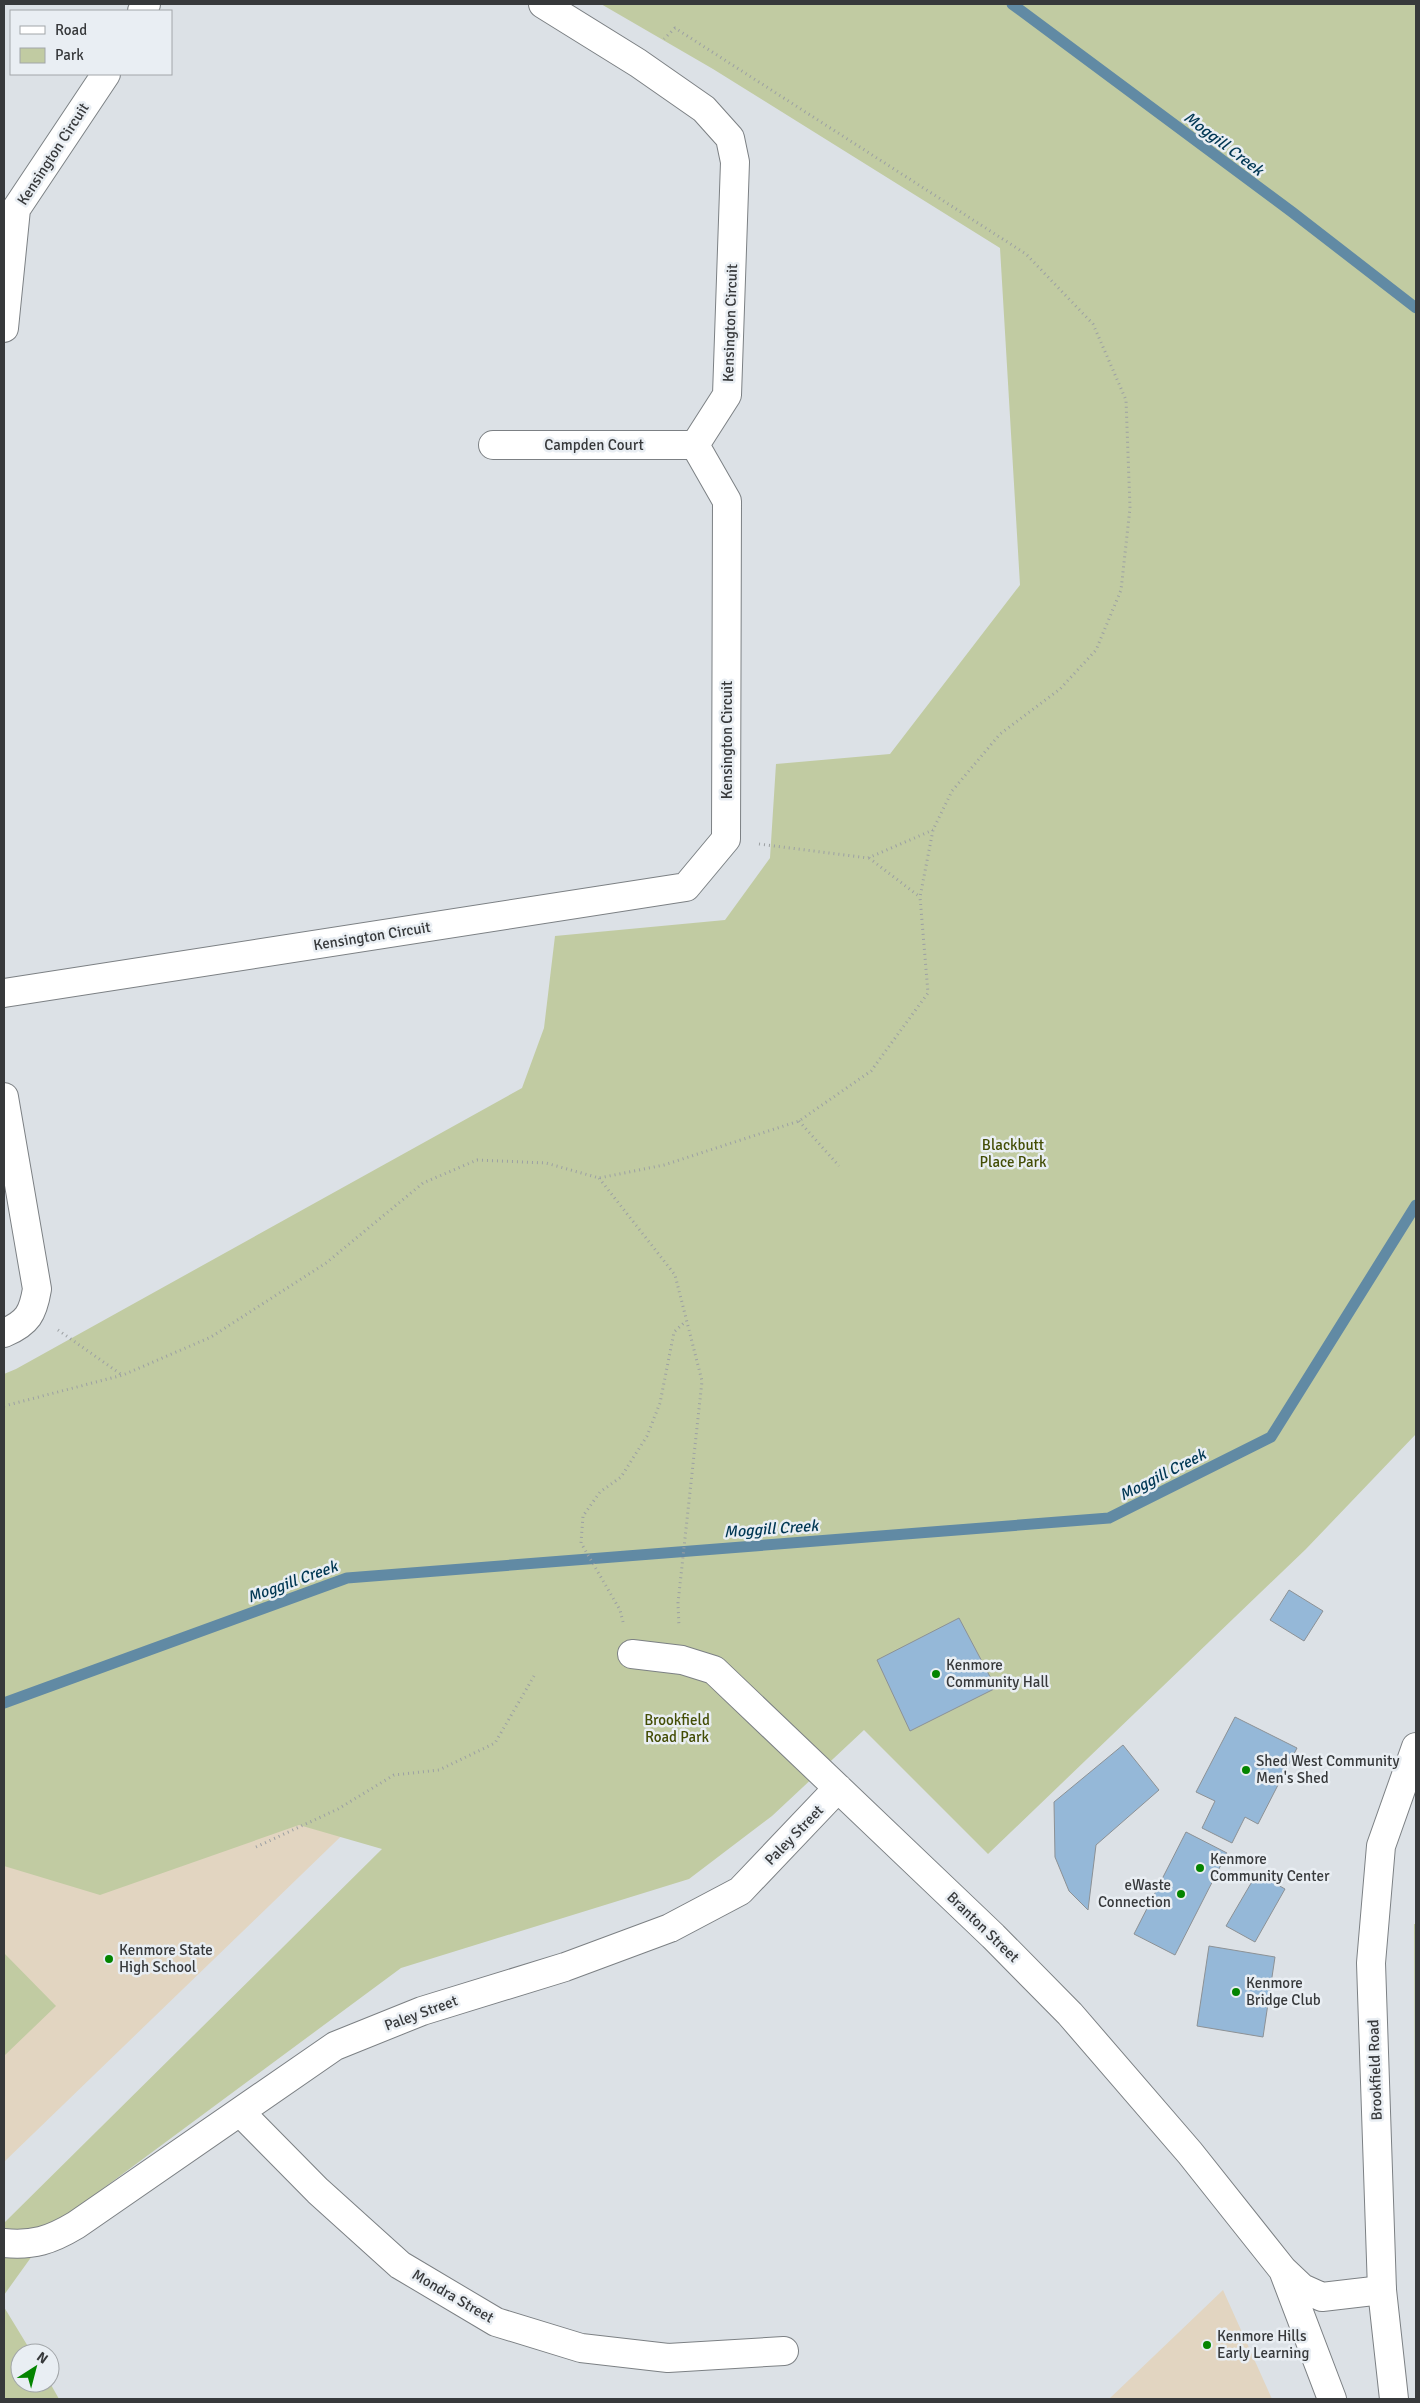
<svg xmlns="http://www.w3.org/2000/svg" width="1420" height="2403" font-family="Signika,sans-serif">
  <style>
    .education { fill: #e2d5c1 }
    .green { fill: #c1cba2 }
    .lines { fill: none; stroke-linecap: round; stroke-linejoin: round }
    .stream { stroke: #618aa4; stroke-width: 11 }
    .building { fill: #95b8d8; stroke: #8c9195 }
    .minor-casing { stroke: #7c8084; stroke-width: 30 }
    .tertiary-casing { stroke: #7c8084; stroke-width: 30 }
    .secondary-casing { stroke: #7c8084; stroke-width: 30 }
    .path { stroke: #9ca0a3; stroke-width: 3; stroke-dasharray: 1 4; stroke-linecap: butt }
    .minor { stroke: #fff; stroke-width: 28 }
    .tertiary { stroke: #fff; stroke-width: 28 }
    .secondary { stroke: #fff; stroke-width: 28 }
    .poi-dot { fill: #048400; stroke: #e9eef3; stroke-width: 2 }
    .labels { text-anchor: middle; stroke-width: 5; stroke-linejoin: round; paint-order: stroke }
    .street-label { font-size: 15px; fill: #37393b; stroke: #e9eef3 }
    .park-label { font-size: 15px; fill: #434d05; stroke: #e9eef3 }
    .poi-label { font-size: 15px; fill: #37393b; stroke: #e9eef3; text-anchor: start }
    .water-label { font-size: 16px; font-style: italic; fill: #003753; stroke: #e9eef3 }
  </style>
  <rect width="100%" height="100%" fill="#dce1e6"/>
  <path class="education" d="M481 1701 4 2162V1756Z
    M1223 2290 1272 2399H1109Z"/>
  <path class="green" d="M601 4H1416V1434L1306 1549 988 1854 864 1730 772 1816 689 1879 401 1968 55 2224 4 2295V2223L382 1849 299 1825 100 1895 4 1866V1374L16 1369 522 1088 544 1028 555 936 725 920 770 858 776 764 890 754 1020 585 1000 248 713 69Z
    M1414 1924H1416V2196L1415 2188Z
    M4 1953 56 2006 4 2056Z
    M4 2307 32 2353H20V2383H50L59 2399H4Z"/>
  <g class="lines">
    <path class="stream" d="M1012 4 1292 212 1416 308
      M4 1703 347 1578 1109 1518 1271 1437 1416 1205"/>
  </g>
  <path class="building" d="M1289 1590 1323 1611 1304 1641 1270 1620Z
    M959 1618 996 1688 910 1731 877 1660Z
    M1235 1717 1297 1748 1258 1824 1245 1817 1232 1843 1202 1828 1215 1801 1196 1792Z
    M1123 1745 1159 1790 1096 1845 1088 1910 1069 1891 1055 1857 1054 1802Z
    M1186 1832 1227 1853 1175 1955 1134 1934Z
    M1257 1873 1285 1889 1255 1942 1226 1926Z
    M1209 1946 1275 1957 1263 2037 1197 2026Z"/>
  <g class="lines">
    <defs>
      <path id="minor" d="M493 445H695
        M632 1654 682 1660 714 1670 993 1936 1070 2014 1190 2153 1283 2270 1302 2288 1322 2297 1382 2290
        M241 2113 318 2191 400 2265 496 2322 581 2348 668 2358 784 2351
        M4 2243C33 2246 51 2240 76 2225L335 2046 422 2011 565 1967 670 1928 740 1891 838 1788
        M1283 2270 1332 2399"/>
      <path id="tertiary" d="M142 11 146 4
        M4 328 16 209 106 74
        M4 993 686 887 726 839 727 501 695 445 727 395 735 162 730 138 704 109 638 63 543 4
        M4 1097 37 1289C33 1313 28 1323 4 1333"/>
      <path id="secondary" d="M1394 2399 1382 2290 1371 1963 1381 1846 1416 1747"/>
    </defs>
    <use href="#minor" class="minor-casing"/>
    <use href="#tertiary" class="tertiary-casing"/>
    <use href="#secondary" class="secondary-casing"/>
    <path class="path" d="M759 844 868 858 933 830
      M869 858 920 897
      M799 1121 839 1166
      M599 1178 675 1275 702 1381 678 1603 679 1627
      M58 1330 122 1375
      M4 1406 123 1375 211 1337 326 1263 423 1183 477 1160 546 1163 599 1178 664 1165 799 1121 871 1071 928 993 920 897 933 830 952 791 1000 734 1060 689 1096 650 1121 590 1130 508 1126 400 1093 324 1026 254 675 28 664 39
      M623 1622 620 1610 581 1543 583 1516 600 1492 621 1477 647 1436 660 1403 674 1332 686 1321
      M256 1847 338 1809 394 1775 439 1770 495 1743 534 1676"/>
    <use href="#minor" class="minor"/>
    <use href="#tertiary" class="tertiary"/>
    <use href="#secondary" class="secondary"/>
  </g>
  <g class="poi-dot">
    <circle cx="936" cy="1674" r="5"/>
    <circle cx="1246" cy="1770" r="5"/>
    <circle cx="1200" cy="1868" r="5"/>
    <circle cx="1181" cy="1894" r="5"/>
    <circle cx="109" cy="1959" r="5"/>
    <circle cx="1236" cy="1992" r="5"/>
    <circle cx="1207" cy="2345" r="5"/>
  </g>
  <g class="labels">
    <g class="street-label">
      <text transform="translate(53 154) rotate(-57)" y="5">Kensington Circuit</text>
      <text transform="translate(730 323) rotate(-88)" y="5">Kensington Circuit</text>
      <text x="594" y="450">Campden Court</text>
      <text transform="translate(727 740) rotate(-90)" y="5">Kensington Circuit</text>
      <text transform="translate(372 936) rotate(-9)" y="5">Kensington Circuit</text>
      <text transform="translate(794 1835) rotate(-46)" y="5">Paley Street</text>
      <text transform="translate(983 1927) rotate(44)" y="5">Branton Street</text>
      <text transform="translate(421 2013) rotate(-20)" y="5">Paley Street</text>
      <text transform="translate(1375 2070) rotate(-92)" y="5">Brookfield Road</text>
      <text transform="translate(453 2296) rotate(30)" y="5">Mondra Street</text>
    </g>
    <g class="park-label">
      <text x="1013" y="1150">Blackbutt<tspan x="1013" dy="17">Place Park</tspan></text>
      <text x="677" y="1725">Brookfield<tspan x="677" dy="17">Road Park</tspan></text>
    </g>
    <g class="poi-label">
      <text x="946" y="1670">Kenmore<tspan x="946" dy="17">Community Hall</tspan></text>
      <text x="1256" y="1766">Shed West Community<tspan x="1256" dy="17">Men's Shed</tspan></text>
      <text x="1210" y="1864">Kenmore<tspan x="1210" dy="17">Community Center</tspan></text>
      <text x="1171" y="1890" text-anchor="end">eWaste<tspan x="1171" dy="17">Connection</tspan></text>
      <text x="119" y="1955">Kenmore State<tspan x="119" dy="17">High School</tspan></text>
      <text x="1246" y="1988">Kenmore<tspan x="1246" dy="17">Bridge Club</tspan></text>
      <text x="1217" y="2341">Kenmore Hills<tspan x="1217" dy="17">Early Learning</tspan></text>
    </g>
    <g class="water-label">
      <text transform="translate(1224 143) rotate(37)" y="6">Moggill Creek</text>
      <text transform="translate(1162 1474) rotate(-27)" y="6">Moggill Creek</text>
      <text transform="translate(771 1528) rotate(-4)" y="6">Moggill Creek</text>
      <text transform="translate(292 1581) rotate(-20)" y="6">Moggill Creek</text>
    </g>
  </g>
  <rect width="1420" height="2403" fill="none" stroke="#37393b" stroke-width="10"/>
  <rect x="10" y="10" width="162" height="65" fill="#e9eef3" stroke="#a2a6a9"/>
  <rect x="20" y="26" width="25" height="8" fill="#ffffff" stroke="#a2a6a9"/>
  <text x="55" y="35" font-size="15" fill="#37393b">Road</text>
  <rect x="20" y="48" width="25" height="15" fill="#c1cba2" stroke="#a2a6a9"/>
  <text x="55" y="60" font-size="15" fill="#37393b">Park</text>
  <g transform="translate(35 2368) rotate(36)"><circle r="24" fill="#e9eef3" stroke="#a2a6a9"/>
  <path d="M0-4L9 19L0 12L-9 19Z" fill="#048400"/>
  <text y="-8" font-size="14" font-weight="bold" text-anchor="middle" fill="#37393b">N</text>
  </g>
</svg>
